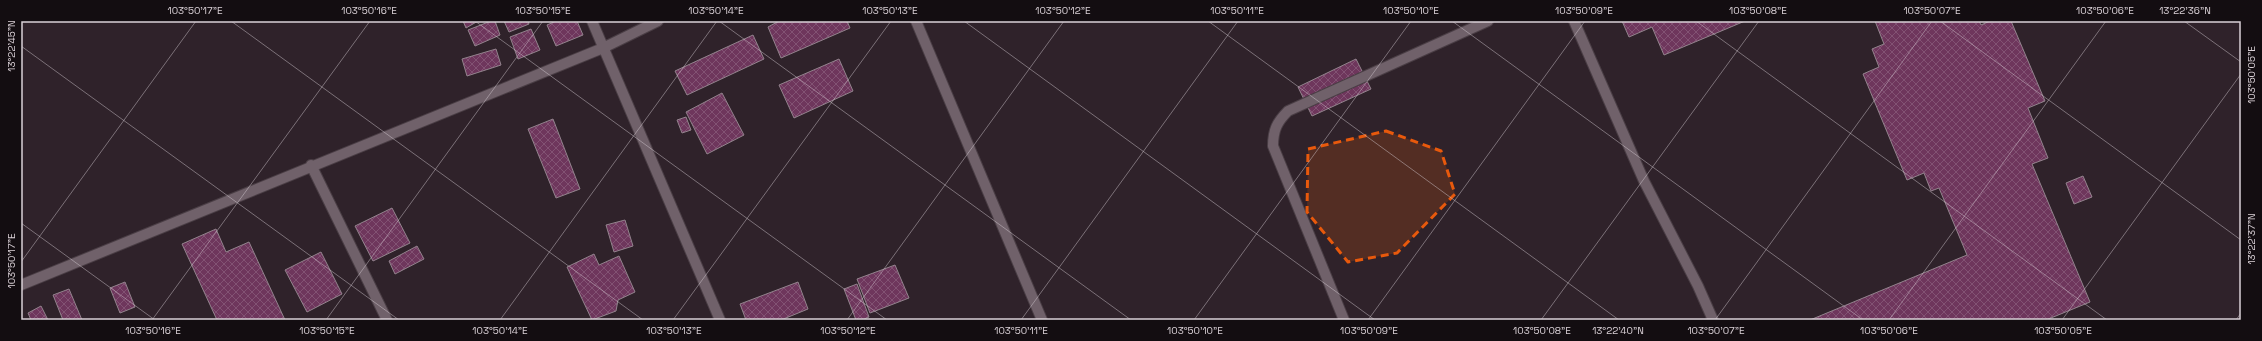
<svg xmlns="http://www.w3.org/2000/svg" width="2262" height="341" font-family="'Space Grotesk',sans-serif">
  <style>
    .building { fill: url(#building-cross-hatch); stroke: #93838d }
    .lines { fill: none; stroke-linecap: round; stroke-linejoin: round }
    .minor-casing { stroke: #4a3e45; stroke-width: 12 }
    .minor { stroke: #70616a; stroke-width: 10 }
    .marked { fill: #e8590c; fill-opacity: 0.2; stroke: #e8590c; stroke-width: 3; stroke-dasharray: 8 5; stroke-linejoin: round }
    .ticks { fill: none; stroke: #dad1d7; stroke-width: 1; stroke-opacity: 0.45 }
    .neatline { fill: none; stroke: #dad1d7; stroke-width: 1.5 }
    .ticks-label { font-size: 10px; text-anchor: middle; fill: #dad1d7 }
  </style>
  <defs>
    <pattern id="building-cross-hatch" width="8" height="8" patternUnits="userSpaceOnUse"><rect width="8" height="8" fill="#6e365c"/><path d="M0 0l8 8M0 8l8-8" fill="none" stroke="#825273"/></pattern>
  </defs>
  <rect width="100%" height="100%" fill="#2f222a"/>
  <path class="building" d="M463 21H478L466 28Z
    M491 21H495L500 35 475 46 468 30Z
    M504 21H528L529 24 509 32Z
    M556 21H577L583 35 556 46 547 25Z
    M779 21H847L850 28 781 58 768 27Z
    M1622 21H1745L1664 55 1652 27 1629 37Z
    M1875 21H1979L1981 25 1990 21H2011L2045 101 2028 108 2048 158 2032 164 2090 302 2046 320H1810L1967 255 1939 188 1931 191 1924 173 1907 180 1863 74 1879 67 1872 49 1884 44Z
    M531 29 540 50 518 59 510 37Z
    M753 35 764 59 687 95 675 71Z
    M496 49 501 65 467 76 462 59Z
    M839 59 853 91 794 118 779 85Z
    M1356 59 1371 89 1312 116 1298 87Z
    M722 93 744 135 707 154 686 112Z
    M686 117 691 130 682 133 677 120Z
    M553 119 580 189 556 198 528 129Z
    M2083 176 2092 197 2074 204 2066 183Z
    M392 208 410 243 373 261 355 226Z
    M625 220 633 246 614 252 606 225Z
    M216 229 226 252 249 242 285 320H217L182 244Z
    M417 246 424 259 395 274 389 261Z
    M321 252 342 294 307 312 285 270Z
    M594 254 599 265 619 256 635 292 618 300 616 311 592 320 567 267Z
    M895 265 909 298 870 313 857 279Z
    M125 282 135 307 120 313 110 288Z
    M798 282 808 309 781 320H746L740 304Z
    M857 284 869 317 862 320H856L844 289Z
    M69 289 82 320H63L53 295Z
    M41 306 48 320H31L28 313Z"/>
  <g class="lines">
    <defs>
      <path id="minor" d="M592 21 720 320
        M916 21 1042 320
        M1574 21 1644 181 1698 286 1713 320
        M311 165 387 320
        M21 285 603 48 658 21
        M1344 320 1273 146C1273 130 1277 122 1288 111L1488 21"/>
    </defs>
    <use href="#minor" class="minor-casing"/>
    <use href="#minor" class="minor"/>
  </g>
  <path class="marked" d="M1386 131 1441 151 1455 194 1397 253 1348 262 1307 212 1308 149Z"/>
  <path class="ticks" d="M231 21 643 320M475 21 887 320M719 21 1131 320M964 21 1375 320M1208 21 1619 320M1452 21 1863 320M1696 21 2107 320M1940 21 2241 240M2184 21 2241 62M21 23 22 21M21 46 399 320M21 223 155 320M21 262 196 21M152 320 370 21M326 320 543 21M500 320 717 21M673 320 891 21M847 320 1064 21M1021 320 1238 21M1194 320 1411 21M1368 320 1585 21M1541 320 1759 21M1715 320 1932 21M1889 320 2106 21M2062 320 2241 74M2236 320 2241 313"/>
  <rect width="2262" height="341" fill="none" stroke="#130d11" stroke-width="44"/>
  <rect x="22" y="22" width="2218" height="297" class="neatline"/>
  <g class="ticks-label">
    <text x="195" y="14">103°50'17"E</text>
    <text x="369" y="14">103°50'16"E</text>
    <text x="543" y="14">103°50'15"E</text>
    <text x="716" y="14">103°50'14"E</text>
    <text x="890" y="14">103°50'13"E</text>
    <text x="1063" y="14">103°50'12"E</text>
    <text x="1237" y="14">103°50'11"E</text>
    <text x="1411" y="14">103°50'10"E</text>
    <text x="1584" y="14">103°50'09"E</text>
    <text x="1758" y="14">103°50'08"E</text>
    <text x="1932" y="14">103°50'07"E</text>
    <text x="2105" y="14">103°50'06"E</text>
    <text x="2185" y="14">13°22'36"N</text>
    <text transform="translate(11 46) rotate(-90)" y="4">13°22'45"N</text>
    <text transform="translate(2251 75) rotate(-90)" y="4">103°50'05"E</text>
    <text transform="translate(2251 239) rotate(-90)" y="4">13°22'37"N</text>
    <text transform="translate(11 261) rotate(-90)" y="4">103°50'17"E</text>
    <text x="153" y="334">103°50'16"E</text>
    <text x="327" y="334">103°50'15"E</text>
    <text x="500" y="334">103°50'14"E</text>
    <text x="674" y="334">103°50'13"E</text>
    <text x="848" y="334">103°50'12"E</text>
    <text x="1021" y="334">103°50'11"E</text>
    <text x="1195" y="334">103°50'10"E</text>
    <text x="1369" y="334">103°50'09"E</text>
    <text x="1542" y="334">103°50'08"E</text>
    <text x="1618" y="334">13°22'40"N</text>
    <text x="1716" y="334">103°50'07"E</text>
    <text x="1889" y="334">103°50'06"E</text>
    <text x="2063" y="334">103°50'05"E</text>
  </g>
</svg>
